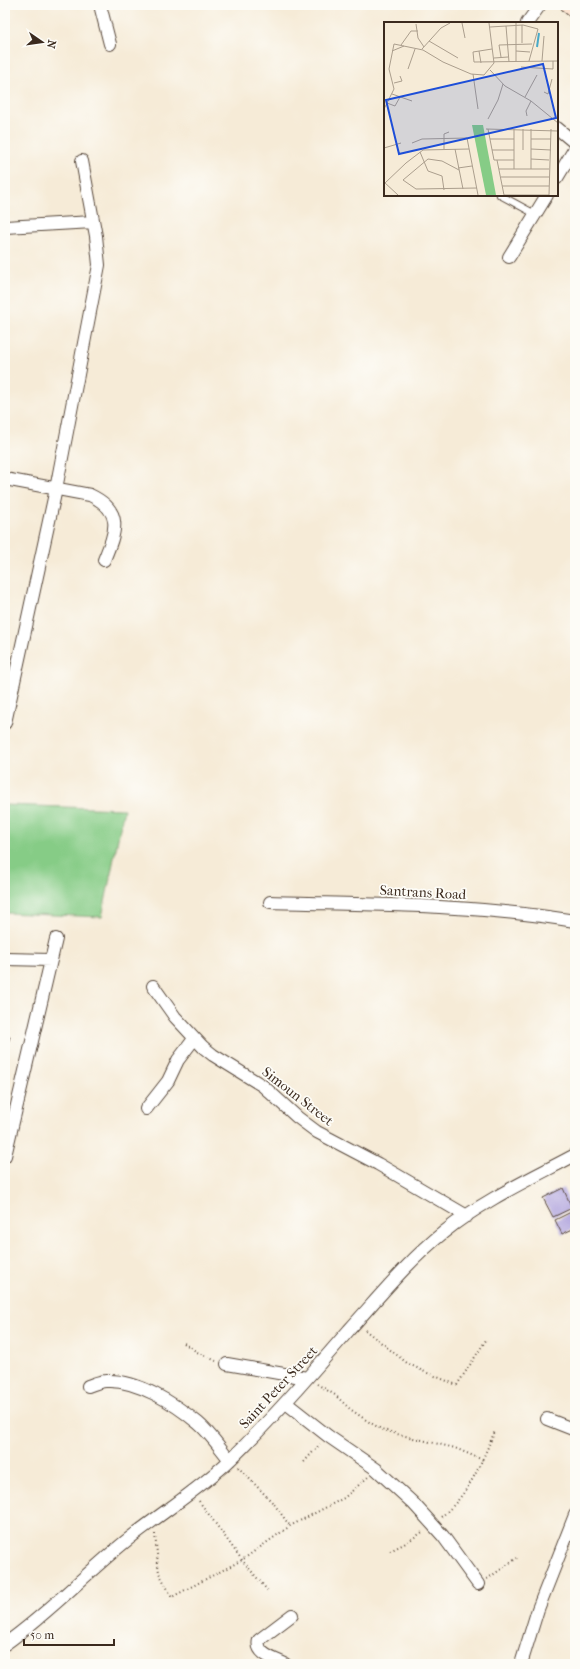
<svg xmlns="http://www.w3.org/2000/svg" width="580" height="1669" font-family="'IM FELL French Canon',serif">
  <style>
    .green { fill: #86cc86; stroke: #607b52 }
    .building { fill: #ada0dd }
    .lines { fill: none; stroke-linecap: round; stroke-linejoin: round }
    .lane-casing { stroke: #57473a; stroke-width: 8 }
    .street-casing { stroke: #57473a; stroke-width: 14 }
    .secondary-casing { stroke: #57473a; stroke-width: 18 }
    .path { stroke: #57473a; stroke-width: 2; stroke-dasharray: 1 3; stroke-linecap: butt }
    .lane { stroke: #fff; stroke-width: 6 }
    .street { stroke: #fff; stroke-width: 12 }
    .secondary { stroke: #fde4d1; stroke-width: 16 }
    .labels { text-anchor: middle; stroke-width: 3.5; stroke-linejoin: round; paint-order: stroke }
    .street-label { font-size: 14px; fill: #3b2a1e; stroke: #fdfcf7 }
    .inset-river { fill: none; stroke: #48a9c7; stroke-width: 2 }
    .inset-road { fill: none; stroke: #ab9e8d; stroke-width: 1 }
    .view { fill: #1d4ed8; fill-opacity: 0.15; stroke: #1d4ed8; stroke-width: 2 }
    .inset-edge { fill: none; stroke: #3b2a1e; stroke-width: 2 }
  </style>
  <rect width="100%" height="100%" fill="#fdfcf7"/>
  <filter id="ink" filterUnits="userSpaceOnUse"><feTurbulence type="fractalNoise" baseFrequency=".025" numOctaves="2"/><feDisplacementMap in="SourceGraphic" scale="8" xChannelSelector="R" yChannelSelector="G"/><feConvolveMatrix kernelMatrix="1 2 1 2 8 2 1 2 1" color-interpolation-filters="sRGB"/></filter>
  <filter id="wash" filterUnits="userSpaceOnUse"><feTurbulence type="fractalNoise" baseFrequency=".012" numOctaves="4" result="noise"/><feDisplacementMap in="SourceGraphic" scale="16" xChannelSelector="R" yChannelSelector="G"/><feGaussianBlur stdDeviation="0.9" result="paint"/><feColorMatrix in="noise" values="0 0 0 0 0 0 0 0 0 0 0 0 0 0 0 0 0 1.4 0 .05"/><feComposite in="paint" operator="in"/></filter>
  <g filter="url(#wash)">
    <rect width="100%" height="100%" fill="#f6ebd7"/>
    <path class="green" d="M5 805 124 809 102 917 5 913Z"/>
    <g id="blocks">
      <path class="building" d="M5 1036 10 1037 5 1052Z
        M563 1188 572 1208 553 1217 543 1198Z
        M573 1211 575 1216V1228L562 1234 555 1220Z"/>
    </g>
  </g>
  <g filter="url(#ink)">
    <use href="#blocks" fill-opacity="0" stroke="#57473a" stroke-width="1"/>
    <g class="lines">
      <defs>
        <path id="lane" d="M500 195 535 214"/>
        <path id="street" d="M100 5 110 44
          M527 23 540 5
          M557 128 575 143
          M557 178 575 148
          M5 227 93 222
          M509 257 547 195
          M5 479 90 495C124 511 116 531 104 560
          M5 723 56 489 99 265 96 236 82 161
          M270 902C372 905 474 904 575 921
          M5 959 51 960
          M153 986 175 1017 203 1047 213 1055 263 1086 297 1117 317 1132 378 1164 467 1216
          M146 1109 168 1081 178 1060 194 1039
          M5 1156 56 939
          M227 1364 307 1378
          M88 1386C94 1384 100 1381 106 1381 137 1379 175 1404 198 1423 210 1433 220 1448 230 1460
          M286 1403 328 1436 376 1469 413 1503 443 1536 478 1584
          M547 1419 575 1430
          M5 1644C49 1613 85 1574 126 1541 161 1513 199 1490 231 1459 273 1418 311 1374 349 1330 379 1297 409 1260 444 1232 482 1201 532 1178 575 1155
          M285 1664C275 1659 255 1654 259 1640L292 1615
          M521 1664 538 1609 575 1515"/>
        <path id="secondary" d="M569 5 575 10"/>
      </defs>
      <use href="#lane" class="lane-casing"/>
      <use href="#street" class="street-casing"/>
      <use href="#secondary" class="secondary-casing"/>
      <path class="path" d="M365 1330 407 1363 425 1372 457 1385 486 1340
        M184 1343 197 1352 216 1361
        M317 1384 335 1395 350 1409 366 1420 381 1429 397 1434 455 1448 483 1460
        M304 1462 320 1444
        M238 1467 274 1504 290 1526
        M199 1501 242 1560 268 1591
        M441 1517C470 1493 480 1465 495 1431
        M155 1534 159 1573 172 1597 242 1560 290 1526 344 1498 368 1477
        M390 1551 404 1544 424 1531
        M487 1579 517 1558"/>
      <use href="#lane" class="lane"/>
      <use href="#street" class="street"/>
      <use href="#secondary" class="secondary"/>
    </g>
  </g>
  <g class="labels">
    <g class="street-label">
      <text transform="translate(423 892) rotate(3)" y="5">Santrans Road</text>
      <text transform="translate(298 1096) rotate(38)" y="5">Simoun Street</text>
      <text transform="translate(278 1387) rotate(-47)" y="5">Saint Peter Street</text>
    </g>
  </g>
  <g transform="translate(384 22)">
    <rect width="174" height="174" fill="#f6ebd7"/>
    <path d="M88 103H99L112 173H102Z" fill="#86cc86"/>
    <path class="inset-river" d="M153 25 155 11"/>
    <path class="inset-road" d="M78 1 81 16M32 2 34 16 40 25M138 3V21M122 4 125 40M106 5 139 3 154 7 145 39M45 19 74 36M17 23 27 9H34M38 27 57 6 66 1M108 27 89 30 90 40 174 39M8 29 20 24M95 29 97 41M132 29 146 30M117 35 115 23 148 22M110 36 124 35M158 39 160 14M132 40V1M137 45 169 47V39M24 47 31 27M106 48 121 64 147 79 174 101M89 52 94 87M10 61 18 59 16 54M160 70 164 72 168 57M8 72 28 79M141 75 153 53M3 81 11 84 16 75M0 87 10 67 5 47 10 22 39 28 59 40 87 52 100 53 110 41 105 1M143 94 142 89 147 79M104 97 114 78 119 62M102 107 174 109M104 107 110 138H130M130 107V147M139 107V128M147 107V147M106 117H130M147 117H167M28 121 38 117 83 116 94 173M0 126 17 121M60 127V112L65 110M71 127 79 167M147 127 167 128M108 128H130M36 130 44 149 58 154 60 168M147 137 165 138M113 138 120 173M74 146 88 144M115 147H165M75 148 58 139 44 137 19 158 32 167 93 166M117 155H165M0 160 14 173M1 161 22 141 39 128 85 127M118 164H165M120 173H165M165 173 167 107"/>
    <path class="view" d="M159 42 172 96 15 132 2 78Z"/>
    <rect width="174" height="174" class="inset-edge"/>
  </g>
  <rect width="580" height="1669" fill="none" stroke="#fdfcf7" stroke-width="20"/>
  <g transform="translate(42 42) rotate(103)" stroke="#fdfcf7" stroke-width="3" paint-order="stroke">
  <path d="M0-3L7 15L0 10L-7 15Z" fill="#3b2a1e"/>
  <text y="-6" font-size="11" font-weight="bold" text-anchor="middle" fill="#3b2a1e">N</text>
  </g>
  <path d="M24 1639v6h90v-6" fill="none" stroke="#3b2a1e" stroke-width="2"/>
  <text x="30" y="1639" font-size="12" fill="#3b2a1e" stroke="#fdfcf7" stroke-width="3" paint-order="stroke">50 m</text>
</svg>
